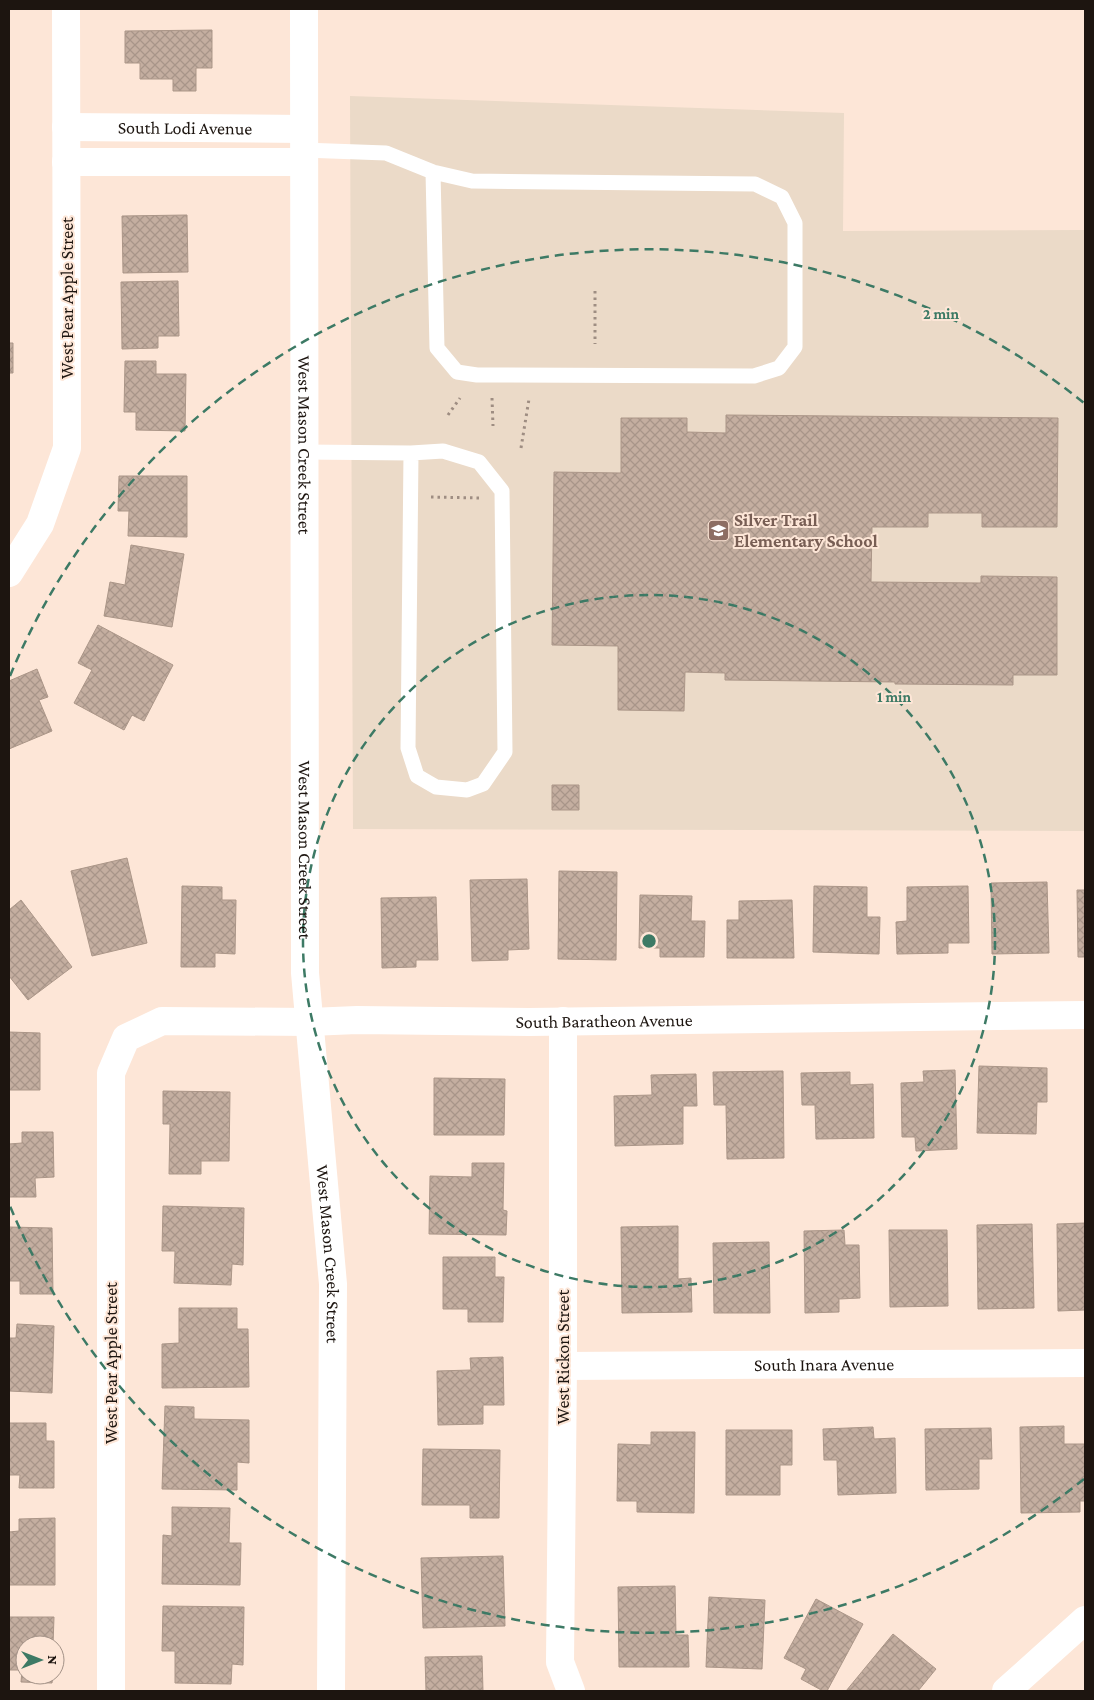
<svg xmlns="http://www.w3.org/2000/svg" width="1094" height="1700" font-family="'Crimson Pro',serif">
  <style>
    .education { fill: #ebdac8 }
    .building { fill: url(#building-cross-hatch); stroke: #ab9688 }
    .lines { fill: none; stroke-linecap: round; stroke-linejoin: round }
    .path { stroke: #9e8d82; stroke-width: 3; stroke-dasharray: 2.5 4; stroke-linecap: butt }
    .lane { stroke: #fff; stroke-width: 15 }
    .street { stroke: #fff; stroke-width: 28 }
    .secondary { stroke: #fff; stroke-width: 28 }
    .ring { fill: none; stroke: #3d7a65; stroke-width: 2.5; stroke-dasharray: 9 6 }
    .labels { text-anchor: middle; stroke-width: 4; stroke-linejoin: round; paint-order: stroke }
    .street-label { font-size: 18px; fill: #1d1510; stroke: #fde6d7 }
    .education-label { font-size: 18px; font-weight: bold; fill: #785e54; stroke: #fde6d7; text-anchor: start }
    .centre { fill: #3d7a65; stroke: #fde6d7; stroke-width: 2.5 }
    .ring-label { font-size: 15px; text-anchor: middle; font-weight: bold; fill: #3d7a65; stroke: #fde6d7; stroke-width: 4; stroke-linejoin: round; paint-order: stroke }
  </style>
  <defs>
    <pattern id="building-cross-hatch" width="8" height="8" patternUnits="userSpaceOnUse" patternTransform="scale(1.25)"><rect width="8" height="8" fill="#c4aea0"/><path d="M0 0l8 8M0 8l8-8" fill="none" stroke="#a89589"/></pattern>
  </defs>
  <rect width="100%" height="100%" fill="#fde6d7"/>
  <path class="education" d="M350 96 844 113 843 231 1085 230V831L353 829Z"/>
  <path class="building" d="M212 30V68H196V91H173V79H140V63H125V31Z
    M187 215 188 272 123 273 122 216Z
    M178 281 179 336H158V348L122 349 121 282Z
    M9 343H13V373H9Z
    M125 361H156V374H186L185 431 136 430V412H124Z
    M726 415 1058 418 1057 527H982V513H928V527H872L871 582 981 583V576L1057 577V675H1013V685L895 684V682L725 680V673L685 672 684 711 618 710V646L552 645 554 472 621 473V418H687V432L726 433Z
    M119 476H187V537L128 536 129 511H118Z
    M131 545 184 554 172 627 104 616 110 582 125 585Z
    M98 625 173 665 144 721 132 715 124 730 74 703 92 670 78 663Z
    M37 669 48 697 39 700 52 731 9 749V681Z
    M552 785H579V810H552Z
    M127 858 147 943 92 956 71 871Z
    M559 871 617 872 616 960 558 959Z
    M527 879 529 949 508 950V960L472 961 470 880Z
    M1047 882 1049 953 992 954 991 883Z
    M182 886 222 887V900H236L235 954 215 953V967H181Z
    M814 886 867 887V917H880L879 954 813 952Z
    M968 886 969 943H948V953L897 954 896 922 907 921V887Z
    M1077 890H1085V957H1078Z
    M640 895 692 896 691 921H705L704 957H660V948H639Z
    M436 897 438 960H416V967L382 968 381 898Z
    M21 900 72 967 28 1000 9 976V910Z
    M792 900 794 958H727V920H739V901Z
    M9 1032 40 1033V1090H9Z
    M979 1066 1047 1068V1102H1037L1036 1134 977 1133Z
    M955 1070 957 1149 916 1151 915 1137H902L901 1083 924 1082 923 1071Z
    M783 1071 784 1158 727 1159 726 1105H714L713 1072Z
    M850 1072V1085L873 1084 874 1138 816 1139 815 1105H802L801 1073Z
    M696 1074 697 1106H683V1144L615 1146 614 1096 652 1095 651 1075Z
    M434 1078 505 1079 504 1135H434Z
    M163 1091 230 1092 229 1161H201V1174H169L170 1124H163Z
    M22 1132H53L54 1177 35 1178 36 1197H9V1144L22 1143Z
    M472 1163H504L503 1210 507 1211 506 1235 429 1234 430 1176 472 1177Z
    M163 1206 244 1208 243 1265 232 1264 231 1285 174 1283 175 1251H162Z
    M1085 1223V1310L1058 1311 1057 1224Z
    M1032 1224 1034 1308 978 1309 977 1225Z
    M678 1226V1279L691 1278 692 1312 622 1313 621 1227Z
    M9 1227 52 1228 53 1294H20V1281H9Z
    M844 1230 845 1245H859L860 1298 839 1299V1312L805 1313 804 1231Z
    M889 1230H947L948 1306 890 1307Z
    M769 1242 770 1313H714L713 1243Z
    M443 1257H495V1277H504L503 1322H468V1309H443Z
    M179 1308H237V1329H248L249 1387 162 1388V1344L179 1343Z
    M17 1324 54 1326 52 1393 9 1391V1338H16Z
    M503 1357 504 1405H483V1424L438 1425 437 1371 471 1370 470 1358Z
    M165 1406 194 1407V1419L249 1420V1463L237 1462V1490L162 1489Z
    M9 1423H46V1441H54V1488H19L20 1475H9Z
    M1064 1426V1444H1085V1501H1080V1512L1021 1513 1020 1427Z
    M873 1427 874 1439 895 1438 896 1493 838 1495 837 1460H824L823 1429Z
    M991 1428 992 1459H979V1489L926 1490 925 1429Z
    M726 1430H792V1465H780V1495H726Z
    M651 1432H695L694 1513 637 1512V1501H617L618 1444 651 1445Z
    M423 1449 500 1450 499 1518H470V1505H422Z
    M172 1507 230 1508 229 1543H241L240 1585 162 1584 163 1535 172 1536Z
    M55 1518V1585H9V1532L19 1531V1519Z
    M503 1556 505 1626 423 1628 421 1558Z
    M675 1586 676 1635H688L689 1667H619L618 1587Z
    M709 1597 765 1600 762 1669 706 1667Z
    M816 1599 863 1624 827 1691H823L801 1679 806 1669 784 1658Z
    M163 1606 244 1607 243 1665 232 1664 231 1684 175 1683V1651H162Z
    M9 1617H54L53 1645H25V1675H53L52 1683 21 1682 22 1670H9Z
    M893 1634 936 1669 918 1691H846Z
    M482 1656 483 1691H426L425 1657Z"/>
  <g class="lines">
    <path class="path" d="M595 291V344
      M492 398 493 426
      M448 415 460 398
      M521 448 529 399
      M431 497 480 498"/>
    <path class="lane" d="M303 150 386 153 433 172 472 181 755 184 782 197 795 223V347L779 368 754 376 477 375 457 372 437 348 433 172
      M304 452 411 453 443 451 479 462 502 491 505 752 483 784 467 790 436 787 417 776 408 748 411 453"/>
    <g class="street">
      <path id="s1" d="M66 127 304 129"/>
      <path d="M66 162H303"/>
      <path d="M9 573 40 524 67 448 66 9"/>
      <path d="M563 1021V1366L560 1662 571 1691"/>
      <path id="s2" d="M563 1366 1085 1363"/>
      <path id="s3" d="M111 1691V1073L126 1038 162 1021 310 1022 357 1020 529 1022 1085 1015"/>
      <path d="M1006 1691 1085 1620"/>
    </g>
    <path class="secondary" id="s4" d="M304 9 305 973 333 1284 331 1691"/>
  </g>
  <g class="ring">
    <circle cx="649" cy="941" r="346"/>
    <path d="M1084 1479A692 692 0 0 1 10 1206M10 676A692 692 0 0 1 1084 403"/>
  </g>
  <defs>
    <symbol id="school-square" viewBox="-11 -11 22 22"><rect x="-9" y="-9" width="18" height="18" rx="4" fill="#8d6e63" stroke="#fde6d7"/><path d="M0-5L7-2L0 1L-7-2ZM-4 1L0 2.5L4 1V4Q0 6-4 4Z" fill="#fff"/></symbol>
  </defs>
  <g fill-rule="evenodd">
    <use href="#school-square" x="706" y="518" width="25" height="25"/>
  </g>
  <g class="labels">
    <g class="street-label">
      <text dy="6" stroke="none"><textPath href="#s1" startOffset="119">South Lodi Avenue</textPath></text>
      <text transform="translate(67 298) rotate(-90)" y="6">West Pear Apple Street</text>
      <text dy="6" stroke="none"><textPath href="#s4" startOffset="436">West Mason Creek Street</textPath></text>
      <text dy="6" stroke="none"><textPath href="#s4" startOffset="841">West Mason Creek Street</textPath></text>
      <text dy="6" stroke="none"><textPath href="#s3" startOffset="1138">South Baratheon Avenue</textPath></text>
      <text dy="6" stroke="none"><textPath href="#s4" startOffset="1246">West Mason Creek Street</textPath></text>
      <text transform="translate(563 1357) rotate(-90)" y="6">West Rickon Street</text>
      <text transform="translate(111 1363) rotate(-90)" y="6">West Pear Apple Street</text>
      <text dy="6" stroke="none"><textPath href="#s2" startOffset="261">South Inara Avenue</textPath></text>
    </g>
    <g class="education-label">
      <text x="734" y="526">Silver Trail<tspan x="734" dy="21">Elementary School</tspan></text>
    </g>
  </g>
  <circle cx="649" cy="941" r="8" class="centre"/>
  <g class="ring-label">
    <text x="941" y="319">2 min</text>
    <text x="894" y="702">1 min</text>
  </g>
  <rect width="1094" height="1700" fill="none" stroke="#1d1510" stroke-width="20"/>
  <g transform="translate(40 1660) rotate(90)"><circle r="24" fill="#fde6d7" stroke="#a39287"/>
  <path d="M0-4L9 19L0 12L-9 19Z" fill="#3d7a65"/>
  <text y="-8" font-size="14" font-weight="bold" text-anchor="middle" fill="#1d1510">N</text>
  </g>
</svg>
